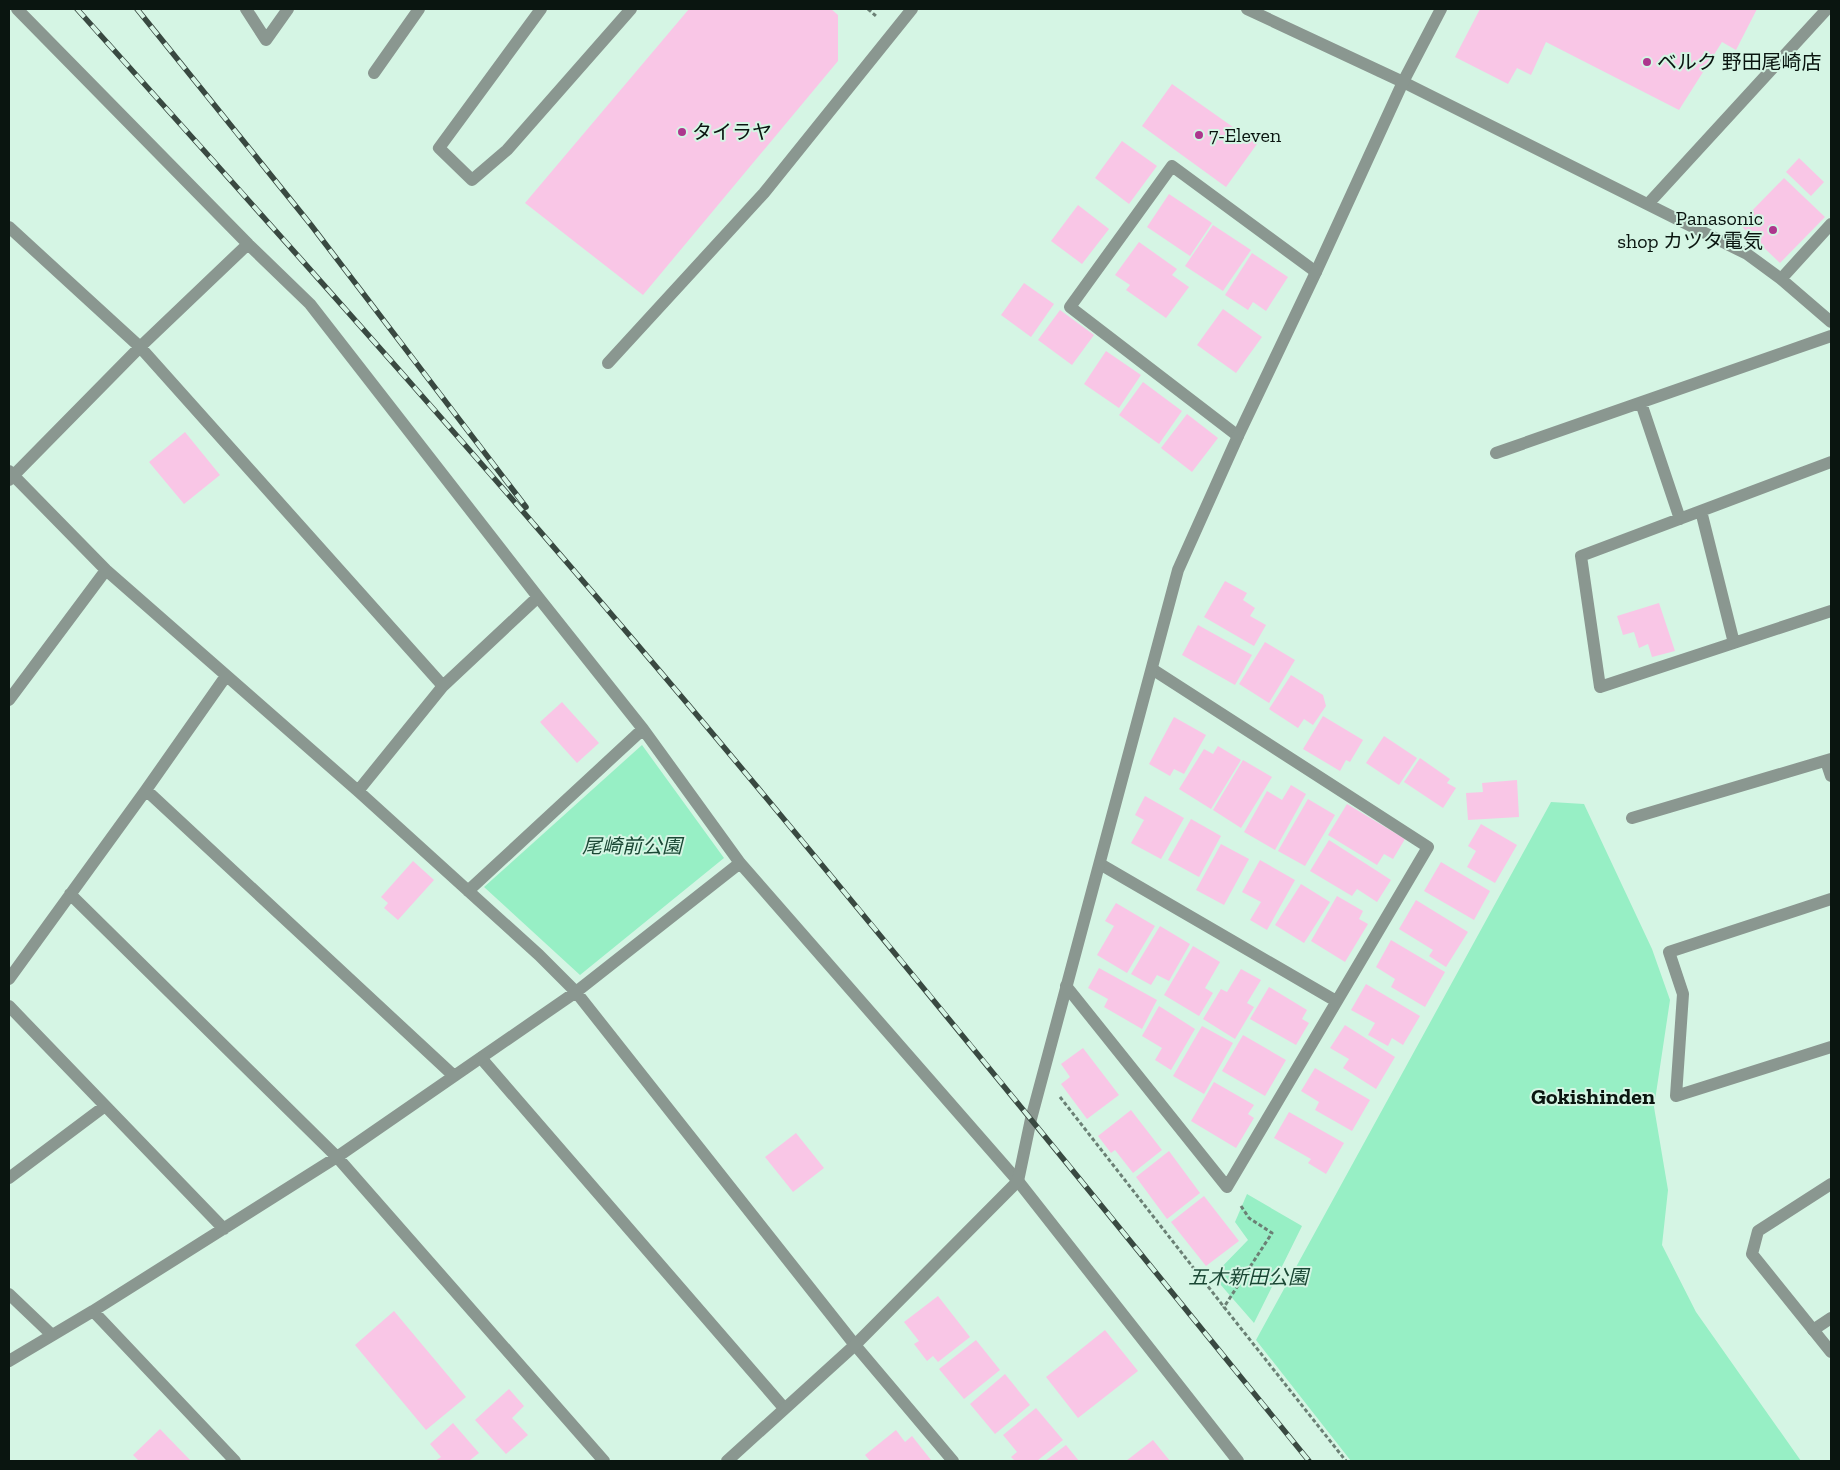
<svg xmlns="http://www.w3.org/2000/svg" width="1840" height="1470" font-family="'Zilla Slab','Noto Sans JP',serif">
  <style>
    .green { fill: #97efc5 }
    .building { fill: #f9c6e6 }
    .lines { fill: none; stroke-linecap: round; stroke-linejoin: round }
    .path { stroke: #6b8075; stroke-width: 3; stroke-dasharray: 4 2.5; stroke-linecap: butt }
    .service { stroke: #8a9790; stroke-width: 12 }
    .minor { stroke: #8a9790; stroke-width: 12 }
    .tertiary { stroke: #8a9790; stroke-width: 12 }
    .rail-casing { stroke: #394941; stroke-width: 5.5 }
    .rail { stroke: #d5f5e4; stroke-width: 4; stroke-dasharray: 11; stroke-linecap: butt }
    .poi-dot { fill: #ad368d; stroke: #d5f5e4; stroke-width: 2 }
    .labels { text-anchor: middle; stroke-width: 4; stroke-linejoin: round; paint-order: stroke }
    .poi-label { font-size: 20px; fill: #0a1510; stroke: #d5f5e4; text-anchor: start }
    .park-label { font-size: 20px; font-style: italic; fill: #1a4734; stroke: #d5f5e4 }
    .quarter-label { font-size: 22px; font-weight: bold; fill: #0a1510; stroke: #d5f5e4 }
  </style>
  <rect width="100%" height="100%" fill="#d5f5e4"/>
  <path class="green" d="M642 745 724 858 580 975 484 887Z
    M1551 802 1584 804 1652 949 1670 1000 1654 1107 1668 1190 1662 1245 1696 1312 1801 1461H1351L1256 1340Z
    M1247 1194 1302 1226 1254 1323 1213 1276 1248 1240 1235 1222Z"/>
  <path class="building" d="M689 9H831L838 15V61L643 295 525 203Z
    M1480 9H1757L1736 50 1722 42 1679 110 1546 42 1531 75 1517 68 1508 84 1455 57Z
    M1172 84 1257 144 1226 187 1142 126Z
    M1122 141 1157 166 1129 204 1095 178Z
    M1799 158 1824 182 1811 196 1786 172Z
    M1784 178 1825 217 1780 263 1739 224Z
    M1169 194 1212 223 1190 256 1147 227Z
    M1078 205 1109 229 1082 264 1051 241Z
    M1213 225 1251 250 1223 291 1185 266Z
    M1139 242 1177 269 1172 275 1189 287 1166 318 1126 290 1130 285 1115 275Z
    M1252 253 1288 277 1266 311 1253 302 1248 310 1225 295Z
    M1024 283 1054 304 1031 337 1001 315Z
    M1223 309 1262 337 1236 373 1197 345Z
    M1060 310 1094 335 1072 365 1038 340Z
    M1106 351 1141 375 1119 408 1084 384Z
    M1143 382 1182 411 1159 444 1119 415Z
    M1187 414 1218 438 1192 472 1161 448Z
    M185 432 220 475 184 504 149 462Z
    M1225 581 1247 593 1243 600 1255 608 1250 616 1266 625 1254 646 1204 617Z
    M1659 603 1675 651 1652 657 1648 644 1639 648 1634 632 1623 635 1617 616Z
    M1198 625 1252 655 1235 685 1182 655Z
    M1265 642 1295 660 1269 703 1239 684Z
    M1291 675 1323 695 1326 706 1313 725 1304 719 1298 728 1269 709Z
    M562 702 599 743 577 763 540 722Z
    M1323 716 1363 740 1350 762 1346 760 1340 771 1303 749Z
    M1174 717 1206 735 1184 774 1174 769 1170 776 1149 764Z
    M1384 736 1417 758 1399 785 1366 763Z
    M1218 746 1241 760 1211 809 1179 789 1204 749 1213 754Z
    M1420 758 1450 779 1447 783 1456 788 1443 808 1404 782Z
    M1243 760 1272 777 1241 828 1213 810Z
    M1517 780 1519 817 1468 820 1466 793 1483 792 1482 783Z
    M1291 785 1306 794 1275 850 1244 832 1267 791 1282 800Z
    M1145 796 1184 818 1161 859 1131 843 1144 820 1135 815Z
    M1308 799 1335 815 1305 866 1278 851Z
    M1347 804 1405 839 1393 859 1384 854 1377 865 1328 835Z
    M1191 819 1221 836 1199 877 1168 860Z
    M1481 824 1517 845 1495 883 1467 867 1476 851 1468 846Z
    M1329 840 1391 880 1377 902 1357 889 1352 896 1310 871Z
    M1221 844 1249 859 1224 905 1196 890Z
    M1260 860 1295 880 1267 930 1250 920 1261 902 1242 892Z
    M413 861 434 880 398 920 384 908 388 903 381 897Z
    M1441 862 1490 891 1474 920 1424 891Z
    M1301 884 1330 902 1304 943 1275 925Z
    M1337 896 1363 911 1359 919 1368 924 1345 962 1311 941Z
    M1416 900 1468 932 1446 967 1429 956 1433 950 1399 929Z
    M1116 903 1155 926 1127 973 1097 955 1114 926 1105 921Z
    M1160 926 1190 944 1169 981 1157 975 1151 985 1131 974Z
    M1391 940 1445 972 1425 1007 1391 987 1395 979 1376 967Z
    M1193 946 1220 962 1205 988 1213 993 1199 1016 1164 995Z
    M1099 968 1157 1000 1142 1029 1104 1007 1108 999 1088 988Z
    M1241 969 1261 980 1247 1003 1254 1007 1235 1039 1203 1019 1221 989 1227 992Z
    M1366 984 1420 1016 1403 1045 1392 1038 1388 1046 1368 1035 1375 1023 1351 1010Z
    M1269 987 1307 1010 1302 1019 1309 1023 1296 1045 1250 1019Z
    M1159 1006 1195 1029 1171 1070 1155 1060 1162 1048 1142 1036Z
    M1345 1025 1395 1057 1376 1089 1343 1068 1349 1059 1330 1048Z
    M1202 1026 1233 1043 1204 1094 1173 1076Z
    M1243 1035 1286 1060 1265 1096 1222 1071Z
    M1083 1048 1119 1095 1087 1119 1061 1084 1070 1077 1061 1064Z
    M1315 1068 1370 1100 1352 1131 1315 1110 1319 1102 1301 1091Z
    M1214 1082 1254 1105 1248 1114 1254 1118 1236 1148 1191 1121Z
    M1131 1110 1162 1150 1133 1173 1115 1150 1111 1153 1098 1136Z
    M1289 1112 1344 1143 1326 1174 1308 1163 1311 1159 1274 1138Z
    M796 1133 824 1168 793 1192 765 1157Z
    M1169 1151 1200 1193 1167 1219 1136 1177Z
    M1204 1196 1239 1241 1206 1266 1171 1222Z
    M938 1296 970 1337 938 1362 933 1356 927 1361 914 1344 919 1341 904 1322Z
    M394 1311 466 1397 426 1430 355 1345Z
    M1105 1330 1138 1371 1078 1418 1046 1377Z
    M976 1340 1000 1370 964 1399 939 1369Z
    M1005 1374 1030 1405 995 1434 970 1404Z
    M509 1389 524 1406 512 1418 528 1435 506 1454 475 1420Z
    M1036 1408 1063 1440 1037 1461H1015L1011 1457 1017 1452 1003 1435Z
    M453 1423 479 1453 469 1461H435L441 1457 430 1444Z
    M160 1429 191 1461H139L133 1455Z
    M896 1430 905 1442 912 1436 931 1460 929 1461H870L865 1455Z
    M1153 1440 1170 1461H1126Z
    M1066 1445 1079 1461H1045Z"/>
  <g class="lines">
    <path class="path" d="M868 9 876 16
      M1060 1097 1224 1307
      M1241 1206 1249 1218 1272 1233 1224 1307 1346 1461"/>
    <path class="service" d="M541 9 439 148 472 180 507 150 631 9
      M1831 899 1669 952 1683 994 1676 1096 1831 1047
      M481 1058 784 1408
      M1813 1330 1831 1318"/>
    <path class="minor" d="M17 9 248 244 310 304 538 597 643 729 740 863 1018 1181 1238 1461
      M246 9 266 40 288 9
      M374 73 419 9
      M1403 82 1747 254 1781 279 1831 322
      M1648 204 1827 9
      M9 227 140 347 443 686
      M1781 279 1831 224
      M608 363 764 193 912 9
      M1641 403 1680 519
      M1238 436 1070 307 1172 166 1316 272
      M1496 453 1831 336
      M1831 462 1581 556 1600 687 1831 611
      M9 471 106 570 358 791 539 955 576 992 855 1345 953 1461
      M9 480 140 347 248 244
      M1701 511 1734 643
      M9 700 106 570
      M1826 761 1831 776
      M146 790 454 1076
      M358 791 443 686 538 597
      M1632 818 1831 759
      M1100 864 1336 1001
      M468 891 643 729
      M70 894 337 1157 604 1461
      M9 979 146 790 226 676
      M1066 986 1227 1187 1428 847 1152 669
      M9 1006 224 1229
      M9 1178 105 1106
      M1831 1184 1758 1231 1752 1254 1831 1352
      M9 1294 52 1335
      M93 1311 235 1461
      M9 1361 93 1311 337 1157 576 992 740 863"/>
    <path class="tertiary" d="M1247 9 1403 82
      M727 1461 855 1345 1018 1181 1031 1119 1178 570 1238 436 1316 272 1403 82 1441 9"/>
    <defs>
      <path id="rail" d="M77 9C299 256 520 503 733 758 927 990 1118 1226 1309 1461
        M137 9 311 225 526 507"/>
    </defs>
    <use href="#rail" class="rail-casing"/>
    <use href="#rail" class="rail"/>
  </g>
  <g class="poi-dot">
    <circle cx="1647" cy="62" r="5"/>
    <circle cx="682" cy="132" r="5"/>
    <circle cx="1199" cy="135" r="5"/>
    <circle cx="1773" cy="230" r="5"/>
  </g>
  <g class="labels">
    <g class="poi-label">
      <text x="1657" y="69">ベルク 野田尾崎店</text>
      <text x="692" y="139">タイラヤ</text>
      <text x="1209" y="142">7-Eleven</text>
      <text x="1763" y="225" text-anchor="end">Panasonic<tspan x="1763" dy="23">shop カツタ電気</tspan></text>
    </g>
    <g class="park-label">
      <text x="632" y="853">尾崎前公園</text>
      <text x="1248" y="1284">五木新田公園</text>
    </g>
    <g class="quarter-label">
      <text x="1593" y="1104">Gokishinden</text>
    </g>
  </g>
  <rect width="1840" height="1470" fill="none" stroke="#0a1510" stroke-width="20"/>
</svg>
